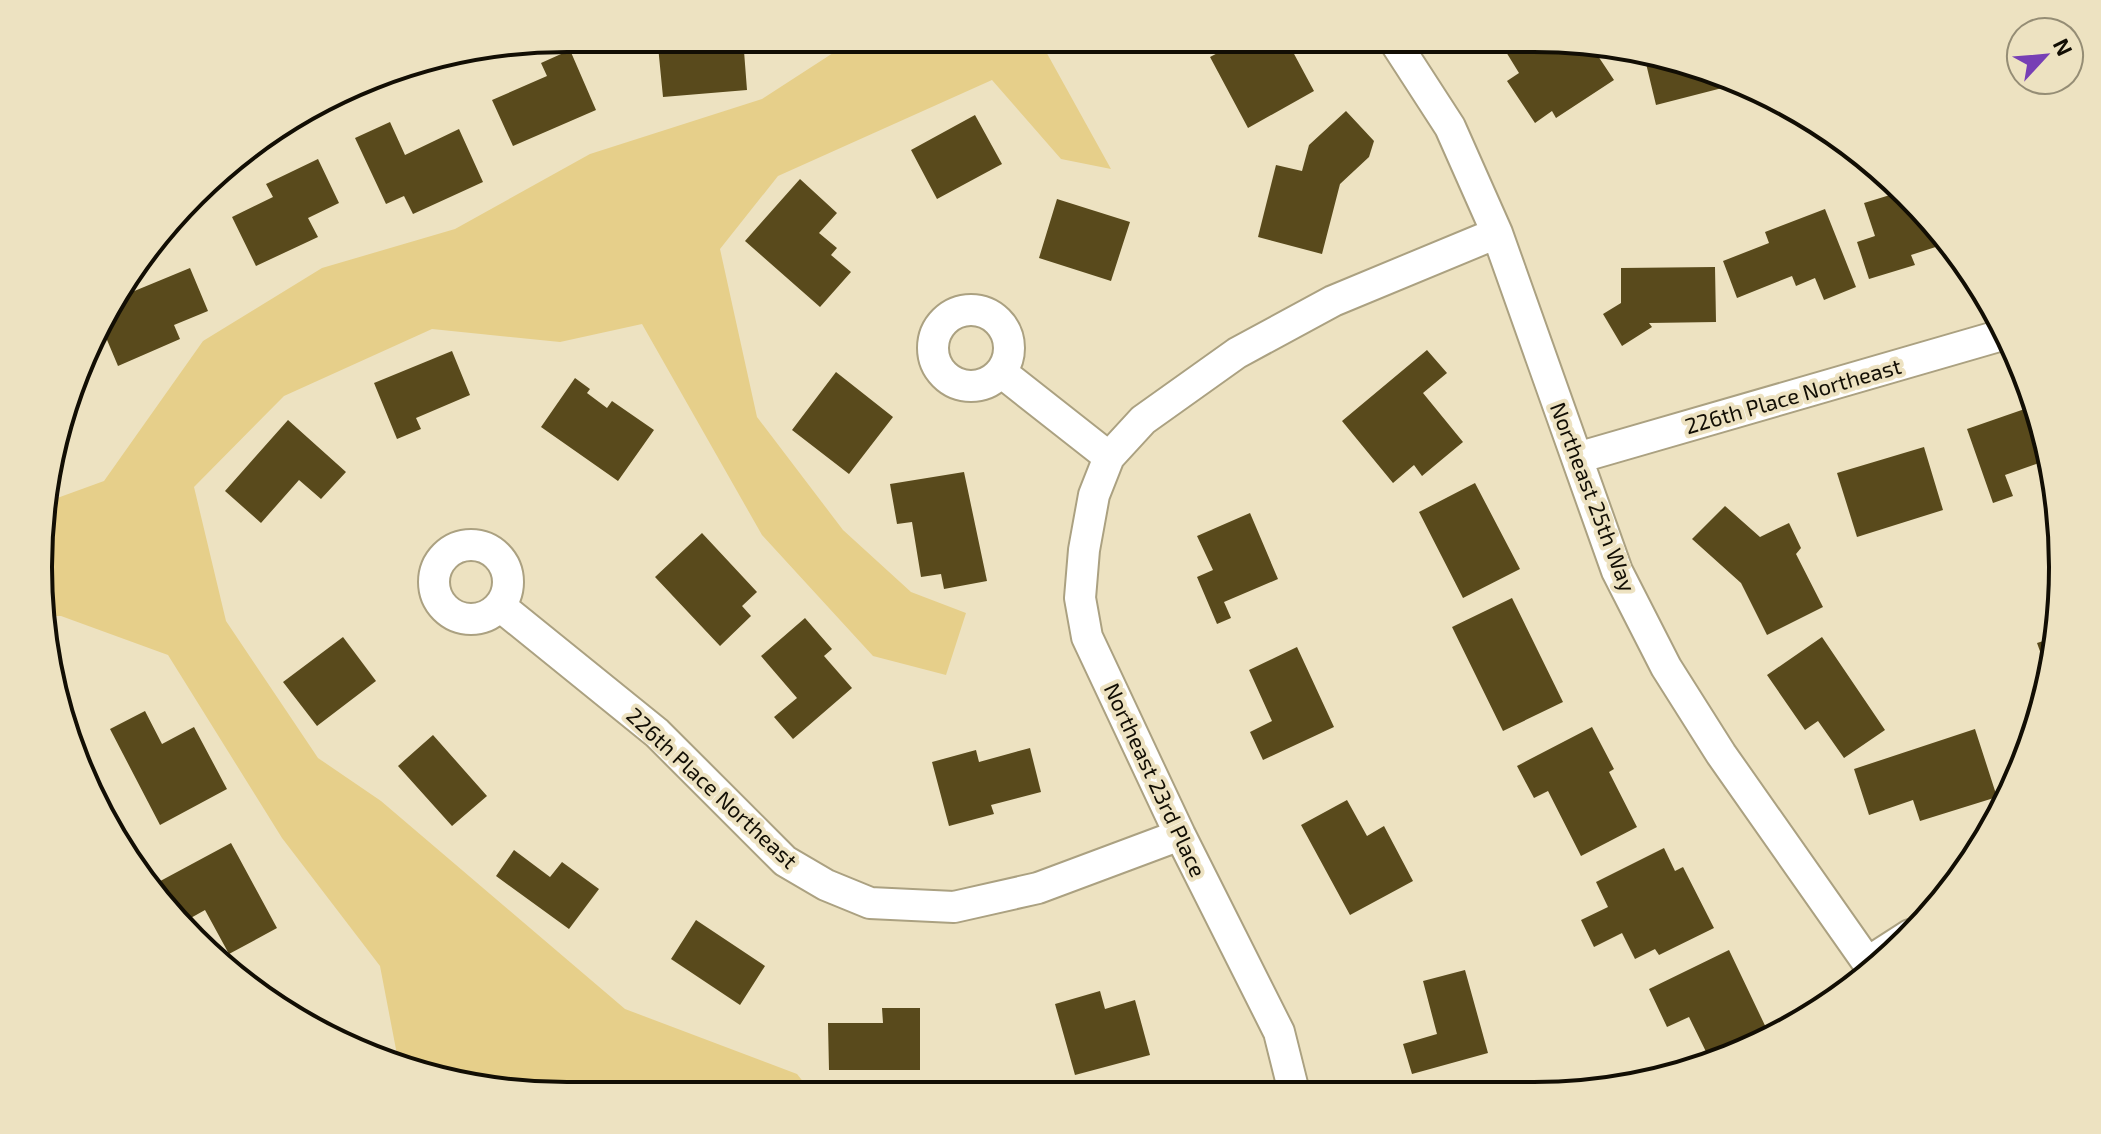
<svg xmlns="http://www.w3.org/2000/svg" width="2101" height="1134" font-family="'Exo 2',sans-serif">
  <style>
    .green { fill: #e6cf8a }
    .building { fill: #594a1c }
    .lines { fill: none; stroke-linecap: round; stroke-linejoin: round }
    .street-casing { stroke: #aba181; stroke-width: 34 }
    .street { stroke: #fff; stroke-width: 30 }
    .labels { text-anchor: middle; stroke-width: 8; stroke-linejoin: round; paint-order: stroke }
    .street-label { font-size: 22px; fill: #120e04; stroke: #ede2c1 }
    .rim { fill: none; stroke: #120e04; stroke-width: 4 }
  </style>
  <rect width="100%" height="100%" fill="#ede2c1"/>
  <path class="green" d="M862 38 1039 39 1111 169 1061 159 992 80 778 176 720 249 757 417 843 530 911 592 966 613 946 675 873 656 762 535 642 324 560 342 432 329 284 396 194 487 226 621 318 758 381 801 625 1009 797 1074 813 1094 533 1095 430 1078 399 1065 380 966 282 838 168 655 61 616H42L39 602 49 501 104 481 203 341 322 268 455 229 590 154 762 99 850 42Z"/>
  <path class="building" d="M706 38H743L747 90 663 97 658 46 707 43Z
    M1244 39H1286L1314 91 1248 128 1210 57Z
    M1516 39H1537L1543 48 1557 39 1612 46 1598 56 1614 80 1556 118 1552 111 1535 123 1507 81 1519 73 1503 47Z
    M570 50 596 110 513 146 492 100 547 76 541 63Z
    M1643 51 1671 56 1728 80 1730 86 1656 105Z
    M1346 111 1374 141 1369 157 1340 184 1322 254 1258 237 1276 165 1302 171 1309 145Z
    M975 115 1002 164 937 199 911 150Z
    M390 122 405 155 459 129 483 182 413 214 404 196 386 204 355 138Z
    M318 159 339 203 308 218 318 237 256 266 232 217 273 197 266 184Z
    M800 179 837 213 819 233 837 248 831 255 851 272 820 307 745 241Z
    M1903 191 1951 242 1911 255 1915 265 1869 279 1857 242 1875 236 1864 203Z
    M1057 199 1130 222 1111 281 1039 258Z
    M1825 209 1856 287 1824 300 1815 278 1796 286 1792 276 1737 298 1723 261 1769 243 1765 232Z
    M1715 267 1716 322 1649 323 1652 327 1622 346 1603 314 1621 303V268Z
    M190 268 208 311 174 325 180 339 118 366 102 328 115 299Z
    M1427 350 1447 373 1423 393 1463 442 1422 476 1414 465 1393 483 1342 421Z
    M452 351 470 395 416 418 421 429 397 439 374 383Z
    M836 372 893 417 849 474 792 430Z
    M575 378 590 389 587 393 607 408 612 401 654 430 618 481 541 427Z
    M2036 405 2050 459 2005 475 2013 496 1993 503 1967 429Z
    M288 420 346 472 321 499 299 480 261 523 225 491Z
    M1924 447 1943 510 1857 537 1837 473Z
    M964 472 987 581 944 589 941 574 921 577 912 522 897 524 890 484Z
    M1475 483 1520 569 1463 598 1419 512Z
    M1725 506 1760 537 1789 523 1801 548 1796 554 1823 607 1767 635 1741 583 1692 539Z
    M1250 513 1278 579 1224 602 1231 618 1217 624 1197 577 1213 570 1197 536Z
    M702 533 757 592 742 606 751 616 720 646 655 577Z
    M1512 598 1563 702 1503 731 1452 627Z
    M805 618 832 649 824 656 852 688 793 739 774 717 797 698 761 656Z
    M2059 636 2049 676 2037 643Z
    M343 637 376 681 317 726 283 682Z
    M1822 637 1885 730 1844 758 1818 721 1805 730 1767 675Z
    M1297 647 1334 727 1263 760 1250 732 1272 721 1249 670Z
    M145 711 162 744 194 727 227 789 160 825 110 729Z
    M1592 727 1614 769 1609 772 1637 827 1581 856 1548 791 1534 798 1517 766Z
    M1975 729 1997 797 1920 821 1913 800 1869 815 1854 769Z
    M433 735 487 796 452 826 398 766Z
    M1030 748 1041 792 991 805 994 814 949 826 932 762 976 750 979 762Z
    M1347 800 1367 836 1384 826 1413 881 1350 915 1301 825Z
    M231 843 277 928 229 954 205 910 180 924 170 916 151 886Z
    M1664 848 1675 871 1683 867 1714 928 1659 955 1655 949 1635 959 1622 933 1594 947 1581 920 1608 907 1596 882Z
    M514 850 550 877 562 862 599 889 569 929 496 876Z
    M696 920 765 966 740 1005 671 959Z
    M1729 950 1770 1036 1712 1064 1689 1017 1667 1027 1649 989Z
    M1465 970 1488 1053 1412 1074 1403 1044 1437 1034 1423 981Z
    M1100 991 1105 1009 1135 1000 1150 1055 1075 1075 1055 1004Z
    M882 1008H920V1070H829L828 1023H883Z
    M322 1021 323 1034 301 1024Z"/>
  <g class="lines">
    <defs>
      <path id="street" d="M1393 39 1450 127 1497 233 1617 571 1666 667 1721 754 1872 969
        M933 348a38 38 0 1 1 76 0a38 38 0 1 1-76 0Z
        M1001 372 1109 457
        M1577 458 2009 333
        M434 582a37 37 0 1 1 74 0a37 37 0 1 1-74 0Z
        M500 606 657 733 785 861 826 885 870 903 954 907 1038 888 1180 835
        M1868 962 1910 935
        M1294 1092 1279 1032 1180 835 1087 637 1080 598 1084 550 1094 495 1109 457 1143 420 1237 353 1333 301 1497 233"/>
    </defs>
    <use href="#street" class="street-casing"/>
    <use href="#street" class="street"/>
  </g>
  <g class="labels">
    <g class="street-label">
      <text transform="translate(1793 396) rotate(-16)" y="8">226th Place Northeast</text>
      <text transform="translate(1593 497) rotate(69)" y="8">Northeast 25th Way</text>
      <text transform="translate(1155 780) rotate(65)" y="8">Northeast 23rd Place</text>
      <text transform="translate(712 788) rotate(43)" y="8">226th Place Northeast</text>
    </g>
  </g>
  <path d="M0 0H2101V1134H0ZM567 52H1534A515 515 0 0 1 2049 567V567A515 515 0 0 1 1534 1082H567A515 515 0 0 1 52 567V567A515 515 0 0 1 567 52Z" fill="#ede2c1" fill-rule="evenodd"/>
  <path class="rim" d="M567 52H1534A515 515 0 0 1 2049 567V567A515 515 0 0 1 1534 1082H567A515 515 0 0 1 52 567V567A515 515 0 0 1 567 52Z"/>
  <g transform="translate(2045 56) rotate(64)"><circle r="38" fill="#ede2c1" stroke="#958d75" stroke-width="2"/>
  <path d="M0-6L14 30L0 20L-14 30Z" fill="#773fb5"/>
  <text y="-12" font-size="22" font-weight="bold" text-anchor="middle" fill="#120e04">N</text>
  </g>
</svg>
